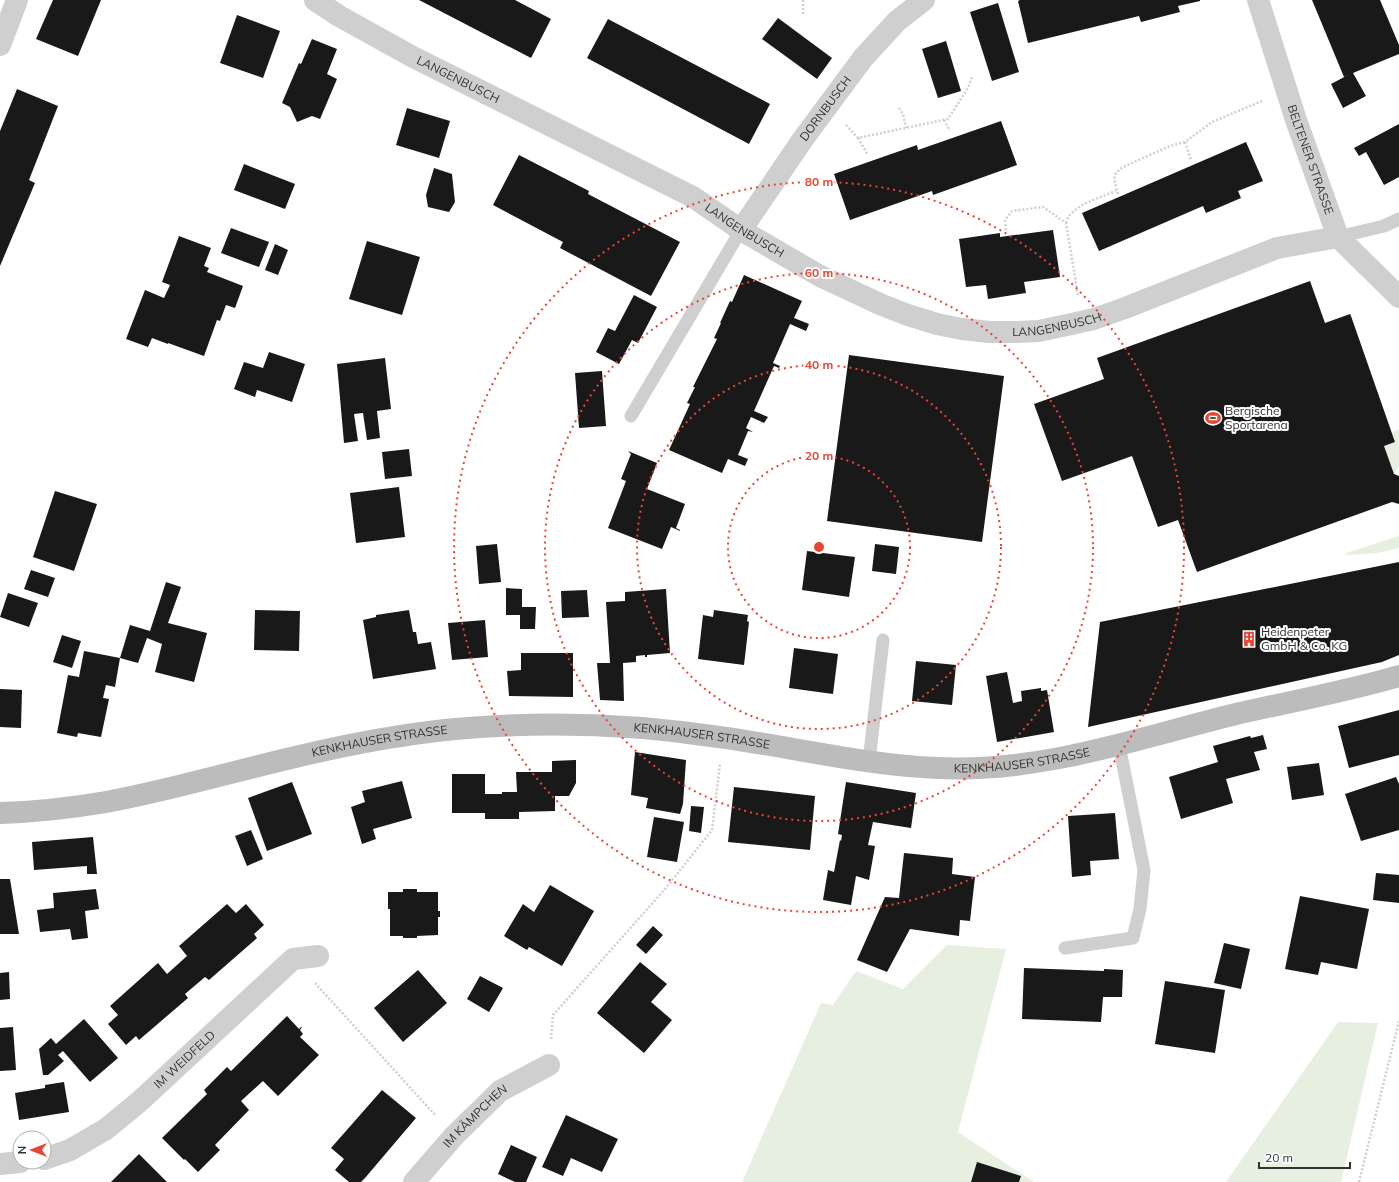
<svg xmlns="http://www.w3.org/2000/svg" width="1399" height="1182" font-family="Mulish,sans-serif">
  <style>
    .grass { fill: #e6efe0 }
    .building { fill: #191919 }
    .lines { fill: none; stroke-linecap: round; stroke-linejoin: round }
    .path { stroke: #cfcfcf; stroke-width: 2.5; stroke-dasharray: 2 2; stroke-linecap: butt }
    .lane { stroke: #cfcfcf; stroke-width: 13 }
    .street { stroke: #cfcfcf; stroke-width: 22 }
    .secondary { stroke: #bcbcbc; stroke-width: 22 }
    .ring { fill: none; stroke: #e94534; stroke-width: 2; stroke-dasharray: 2 4 }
    .labels { text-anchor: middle; stroke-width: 4; stroke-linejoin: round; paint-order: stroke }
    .street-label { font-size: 12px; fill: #323232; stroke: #fff }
    .poi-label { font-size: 12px; fill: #323232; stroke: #fff; text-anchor: start }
    .centre { fill: #e94534; stroke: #fff; stroke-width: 2 }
    .ring-label { font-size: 12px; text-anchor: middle; font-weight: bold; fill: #e94534; stroke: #fff; stroke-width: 4; stroke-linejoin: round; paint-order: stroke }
  </style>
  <rect width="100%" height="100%" fill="#fff"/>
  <path class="grass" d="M1399 429V466L1394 474 1384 446 1395 442 1392 432Z
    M1399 536V548L1378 553 1347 555H1346V553Z
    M947 945 1006 949 958 1132 1034 1182H742L821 1003 833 1005 856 971 903 989Z
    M1338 1022 1378 1023 1341 1182H1226Z"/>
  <path class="building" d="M53 0H101L78 56 36 39Z
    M419 0H515L551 19 531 58Z
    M1020 0H1200V1L1178 6 1180 12 1141 22 1139 16 1028 43 1018 1Z
    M1312 0H1380L1399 45V54L1353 73 1366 96 1343 108 1331 84 1350 74 1344 77Z
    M998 3 1019 72 992 81 970 12Z
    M237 15 280 31 263 78 220 63Z
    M778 18 832 58 817 79 762 39Z
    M608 19 770 104 749 144 587 58Z
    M312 39 337 49 327 74 337 79 320 119 312 116 297 122 290 107 282 103 299 63 301 64Z
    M946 41 961 91 938 98 922 49Z
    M17 89 58 106 29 180 35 183 0 266V131Z
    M407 108 450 121 439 158 396 145Z
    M1001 121 1017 165 933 195 932 191 850 220 834 174 917 145 918 150Z
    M1399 124V177L1384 185 1366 152 1359 156 1354 148Z
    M1246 142 1263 181 1238 191 1241 198 1206 213 1203 206 1099 251 1082 213Z
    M519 155 589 191 588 194 680 242 651 296 560 248 563 242 493 205Z
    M244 164 295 184 285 209 234 190Z
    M434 168 452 174 455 202 449 212 428 207 426 195Z
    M231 228 269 242 259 267 221 253Z
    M1053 230 1060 277 1024 282 1026 293 988 299 986 285 966 287 959 239 1000 233V237Z
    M179 236 211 248 204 266 209 268 207 272 243 286 235 308 226 305 220 321 217 320 204 356 168 343V344L152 338 148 347 126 339 145 290 164 298 170 285 162 282Z
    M367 241 420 257 402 315 349 299Z
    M275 244 288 250 278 275 265 270Z
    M744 275 802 301 794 318 809 324 806 331 790 324 773 363 780 366 779 368 774 366 754 411 768 417 764 423 751 417 746 428 753 432 748 431 738 455 748 459 745 466 728 459 722 473 669 450 690 404 687 403 695 387H693L717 339 714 338 721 323H720L730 301 732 302Z
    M1310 281 1325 323 1350 314 1351 316 1395 442 1384 446 1394 474 1399 476V504L1392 502 1197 572 1178 520 1158 527 1132 456 1062 481 1034 404 1104 379 1097 358Z
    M634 295 657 307 638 343 632 340 619 364 596 352 608 328 615 331Z
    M269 352 305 364 292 402 257 390 255 397 234 389 244 362 263 368Z
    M849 355 1004 376 982 542 827 521Z
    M385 358 391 409 377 411 380 438 367 440 363 413 354 414 358 441 344 443 337 364Z
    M602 371 606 426 579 428 575 373Z
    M409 449 412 476 385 479 382 452Z
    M628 451 657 463 647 489 685 504 676 528 680 530V531L671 527 662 549 608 528 626 481 621 479 631 454Z
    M399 487 405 537 356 543 350 493Z
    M55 491 97 504 74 571 33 557Z
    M497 544 501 582 479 584 476 546Z
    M875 544 899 547 896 574 872 571Z
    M807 551 855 557 849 597 802 590Z
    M1399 562V655L1382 662 1088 727 1100 622Z
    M31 570 55 578 48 597 24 589Z
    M166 582 181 587 168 623 207 633 194 682 155 672 162 644 147 638 138 663 120 658 115 687 106 685 103 698 109 699 101 737 78 733 77 737 57 733 68 675 79 677 84 651 120 658 130 625 150 631Z
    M506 588 522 589V607H536L535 629H520V615H506Z
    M666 589 670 653 647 655V657H645V655L636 656V662L623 663 624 701 600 700 597 663H610L606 602 625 601V592Z
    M587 590 589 617 562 618 561 591Z
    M8 593 38 603 29 627 0 617Z
    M255 610 300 611 299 651 254 650Z
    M409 610 413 632H416L418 644 431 642 436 669 373 679 363 620 376 617V615Z
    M714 610 748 615 747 621 749 622 744 665 698 659 703 615 713 617Z
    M485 620 488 657 452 660 448 623Z
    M62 635 81 641 72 668 53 662Z
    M794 648 838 654 833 694 789 688Z
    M521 653H573V697L509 696 507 671 521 670Z
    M916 661 956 665 952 705 912 701Z
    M1007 672 1013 703 1022 701 1021 691 1041 688V691L1047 690 1054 732 997 742 986 676Z
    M0 689 22 690 21 728 0 727Z
    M1399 710V755L1349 768 1338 726Z
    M1263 735 1267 749 1254 752 1260 770 1226 779 1233 803 1181 819 1169 777 1218 762 1213 746 1250 736 1251 738Z
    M635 752 686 760 683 804 680 814 646 808 648 798 631 795Z
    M576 760V783L569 796H555V811L519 812V819H485V813H452V774H485V794H502V792H517L516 772H552V761Z
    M1319 763 1324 795 1292 800 1287 767Z
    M1396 777 1399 784V830L1361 841 1345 794Z
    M402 781 412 818 373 829 376 839 362 844 351 807 365 802 362 791Z
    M292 782 312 834 267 851 248 798Z
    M846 782 916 793 911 828 873 822 868 845 875 846 869 880 856 876 851 905 823 900 828 870 834 872 840 840 841 841 842 835 838 834Z
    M734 787 815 796 810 850 728 842Z
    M691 806 704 807 701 833 689 831Z
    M1115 813 1119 859 1090 861 1091 875 1072 877 1068 816Z
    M654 817 684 822 677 862 647 857Z
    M251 830 263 859 247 866 235 836Z
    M93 837 97 874H87V866L34 870 32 842Z
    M904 853 953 858 952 874 975 877 970 921 960 920 959 936 910 929 887 972 857 960 885 897 899 898Z
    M1376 873 1399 875V903L1373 900Z
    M0 879H10L19 934H0Z
    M550 885 594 911 562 966 529 947 527 950 504 936 523 904 534 912Z
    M96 889 99 909 85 911 88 938 72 940 70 929 40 932 37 910 54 908 53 893Z
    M403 889H417V892H438V911H440V917H438V935L417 936V938H403V936H390V909H388V892H403Z
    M1300 896 1369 909 1357 969 1321 962 1318 975 1285 969Z
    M227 904 236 913 246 904 264 925 254 934 257 938 209 980 205 977 185 994 188 998 139 1040 136 1036 126 1045 108 1024 118 1015 110 1006 158 963 167 974 187 956 179 946Z
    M653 926 663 935 646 954 636 945Z
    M1224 943 1250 949 1241 989 1214 983Z
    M640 962 667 984 651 1002 672 1020 644 1053 597 1013Z
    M1024 968 1104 971V969L1123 970 1122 997H1103L1101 1022 1022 1019Z
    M418 970 447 1003 403 1042 374 1008Z
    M9 972 10 999 0 1000V973Z
    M480 976 503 988 489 1012 467 999Z
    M1165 981 1225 990 1215 1053 1155 1044Z
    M287 1016 299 1029 301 1027H302L300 1030 303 1034 300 1037 319 1055 278 1096 263 1081 241 1101 249 1110 215 1145 220 1150 198 1172 185 1159 184 1160 162 1138 207 1094 204 1090 227 1067 231 1071Z
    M84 1019 118 1058 90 1082 63 1051 58 1055 64 1061 48 1075H43L39 1049 51 1038 56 1044Z
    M13 1027 16 1070 0 1071V1028Z
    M64 1082 69 1112 19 1120 15 1093 45 1088V1085Z
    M382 1090 416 1118 365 1178 361 1182H349L335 1170 344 1159 331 1148Z
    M566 1115 618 1139 602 1172 571 1158 563 1176 542 1167Z
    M511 1145 537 1157 526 1182H515L498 1174Z
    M139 1154 167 1182H111Z
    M977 1162 1021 1176 1019 1182H971Z"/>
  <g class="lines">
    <path class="path" d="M803 0V15
      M899 108 903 114 906 128
      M944 120 950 131
      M846 125 858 138 948 119 968 88 972 77
      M858 138 868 155
      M1185 142 1191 160
      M1118 194 1114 179 1116 173 1123 167 1170 146 1185 142 1212 122 1262 101
      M1066 223C1069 206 1102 197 1116 191
      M1006 230 1005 220 1012 211 1043 207 1066 223 1078 295
      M315 983 436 1116
      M551 1039 553 1015 666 888 712 830 720 764
      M1359 1182 1399 1021"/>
    <path class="lane" d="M1338 237 1384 226 1399 219
      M631 416 741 230
      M869 761 883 640
      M1065 948 1133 938 1140 909 1144 870 1119 745"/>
    <g class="street">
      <path id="s1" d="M315 0 339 16 413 57 693 197 741 230 820 276 882 305 908 315 937 324 962 329 989 332H1016L1039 331 1067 325 1094 319 1125 308 1277 248 1338 237"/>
      <path id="s2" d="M1258 0 1296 120 1338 237 1399 297"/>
      <path d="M0 45 17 0"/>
      <path id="s3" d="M741 230 803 139 863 58 897 21 924 0"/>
      <path id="s4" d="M44 1159 70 1150 106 1129 139 1102 293 959 318 956"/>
      <path d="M0 1164 20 1162"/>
      <path id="s5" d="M414 1182 454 1136 500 1091 549 1065"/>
    </g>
    <path class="secondary" id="s6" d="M0 813C36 812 71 808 106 802 167 791 227 773 287 759 356 742 427 729 498 726 572 722 646 726 719 737 792 747 865 765 938 768 1040 773 1135 739 1232 715 1288 702 1344 692 1399 676"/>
  </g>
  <g class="ring">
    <circle cx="819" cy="547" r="91"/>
    <circle cx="819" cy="547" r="182"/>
    <circle cx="819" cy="547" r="274"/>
    <circle cx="819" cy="547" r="365"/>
  </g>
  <defs>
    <symbol id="stadium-bare" viewBox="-9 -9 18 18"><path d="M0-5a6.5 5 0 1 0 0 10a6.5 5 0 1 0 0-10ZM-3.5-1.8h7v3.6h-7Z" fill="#e94534" stroke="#fff" stroke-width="2.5" paint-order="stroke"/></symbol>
    <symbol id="building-bare" viewBox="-9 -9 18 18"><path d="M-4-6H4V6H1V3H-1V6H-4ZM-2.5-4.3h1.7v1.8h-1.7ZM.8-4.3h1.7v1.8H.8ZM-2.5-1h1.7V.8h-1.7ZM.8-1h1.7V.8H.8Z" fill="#e94534" stroke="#fff" stroke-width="2.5" paint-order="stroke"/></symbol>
  </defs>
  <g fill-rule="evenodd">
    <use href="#stadium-bare" x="1202" y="407" width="22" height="22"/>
    <use href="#building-bare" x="1238" y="628" width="22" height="22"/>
  </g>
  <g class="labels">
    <g class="street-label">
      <text dy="4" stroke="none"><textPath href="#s1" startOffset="164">LANGENBUSCH</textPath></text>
      <text dy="4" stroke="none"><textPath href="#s3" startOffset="148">DORNBUSCH</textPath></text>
      <text dy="4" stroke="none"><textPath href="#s2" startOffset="168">BELTENER STRASSE</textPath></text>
      <text dy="4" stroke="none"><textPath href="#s1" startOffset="488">LANGENBUSCH</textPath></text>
      <text dy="4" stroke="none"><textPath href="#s1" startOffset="824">LANGENBUSCH</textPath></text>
      <text dy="4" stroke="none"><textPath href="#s6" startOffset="711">KENKHAUSER STRASSE</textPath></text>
      <text dy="4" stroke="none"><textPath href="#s6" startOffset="387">KENKHAUSER STRASSE</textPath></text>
      <text dy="4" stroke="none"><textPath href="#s6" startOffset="1034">KENKHAUSER STRASSE</textPath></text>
      <text dy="4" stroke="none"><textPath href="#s4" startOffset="174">IM WEIDFELD</textPath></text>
      <text dy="4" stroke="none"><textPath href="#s5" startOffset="90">IM KÄMPCHEN</textPath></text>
    </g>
    <g class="poi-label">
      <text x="1225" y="415">Bergische<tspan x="1225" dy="14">Sportarena</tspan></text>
      <text x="1261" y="636">Heidenpeter<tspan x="1261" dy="14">GmbH &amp; Co. KG</tspan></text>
    </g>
  </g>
  <circle cx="819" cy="547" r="6" class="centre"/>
  <g class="ring-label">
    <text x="819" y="186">80 m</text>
    <text x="819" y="277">60 m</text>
    <text x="819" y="369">40 m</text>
    <text x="819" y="460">20 m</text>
  </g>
  <g transform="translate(32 1150) rotate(270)"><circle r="19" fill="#ffffff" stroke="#adadad"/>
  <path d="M0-3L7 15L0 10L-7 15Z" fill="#e94534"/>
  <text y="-6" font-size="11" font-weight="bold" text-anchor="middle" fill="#323232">N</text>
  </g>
  <path d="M1259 1162v6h91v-6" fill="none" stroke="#323232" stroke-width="2"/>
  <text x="1265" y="1162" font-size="12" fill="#323232" stroke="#ffffff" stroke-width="3" paint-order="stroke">20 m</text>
</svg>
